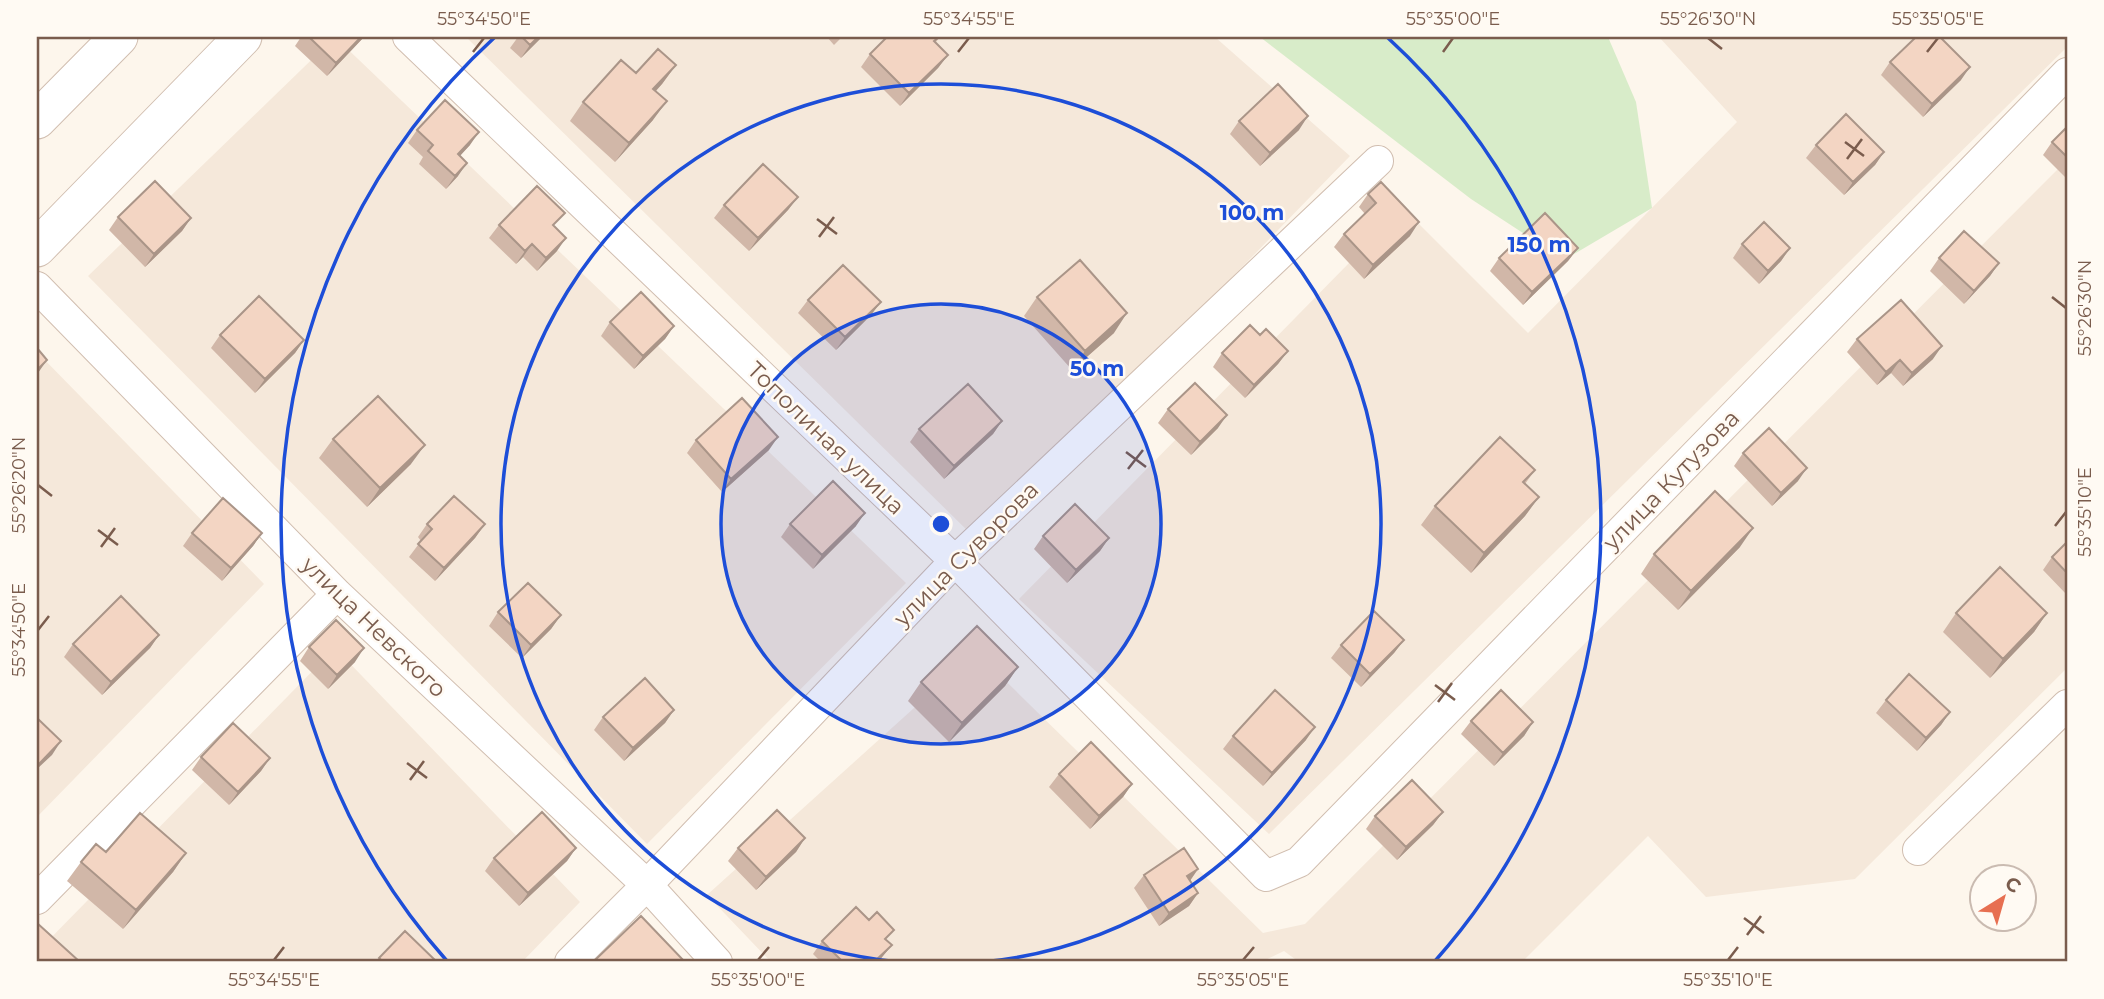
<svg xmlns="http://www.w3.org/2000/svg" width="2104" height="999" font-family="Montserrat,sans-serif">
  <style>
    .residential { fill: #f5e8da }
    .green { fill: #d8ecc9 }
    .lines { fill: none; stroke-linecap: round; stroke-linejoin: round }
    .minor-casing { stroke: #d1beb0; stroke-width: 32 }
    .tertiary-casing { stroke: #d1beb0; stroke-width: 39 }
    .minor { stroke: #fff; stroke-width: 30 }
    .tertiary { stroke: #fff; stroke-width: 37 }
    .wall { fill: #d1b7a8 }
    .shaded-wall { fill: #aa9588 }
    .building { fill: #f3d5c3; stroke: #aa9588; stroke-width: 2 }
    .ticks { fill: none; stroke: #7a5c4d; stroke-width: 2.5 }
    .ring { fill: none; stroke: #1d4ed8; stroke-width: 3.5 }
    .labels { text-anchor: middle; stroke-width: 5; stroke-linejoin: round; paint-order: stroke }
    .street-label { font-size: 23px; fill: #7a5c4d; stroke: #fffaf3 }
    .centre { fill: #1d4ed8; stroke: #fffaf3; stroke-width: 3.5 }
    .ring-label { font-size: 21px; text-anchor: middle; font-weight: bold; fill: #1d4ed8; stroke: #fffaf3; stroke-width: 5; stroke-linejoin: round; paint-order: stroke }
    .neatline { fill: none; stroke: #7a5c4d; stroke-width: 2.5 }
    .ticks-label { font-size: 18px; text-anchor: middle; fill: #7a5c4d }
  </style>
  <rect width="100%" height="100%" fill="#fdf6ec"/>
  <path class="residential" d="M335 37 906 583 647 844 88 276Z
    M466 37H1215L1350 156 977 540Z
    M1659 37H2067V47L1269 834 1019 599 1403 208 1528 333 1737 122Z
    M2067 160V668L1855 879 1706 897 1648 836 1522 962H1299L1284 951 1261 962H771L707 895 976 652 1263 933 1305 924Z
    M37 352 264 584 37 817Z
    M335 648 580 902 522 962H37V952Z"/>
  <path class="green" d="M1260 37H1608L1636 102 1652 208 1564 260 1471 199Z"/>
  <g class="lines">
    <defs>
      <path id="minor" d="M408 37 955 561 1266 876 1299 862 2067 73
        M37 287 337 594 647 885 717 962
        M1918 850 2067 705
        M37 899 337 594
        M570 962 647 885 955 561 1378 161"/>
      <path id="tertiary" d="M37 120 119 37
        M37 248 243 37"/>
    </defs>
    <use href="#minor" class="minor-casing"/>
    <use href="#tertiary" class="tertiary-casing"/>
    <use href="#minor" class="minor"/>
    <use href="#tertiary" class="tertiary"/>
  </g>
  <path class="wall" d="M301 37H364L327 76 295 46Z
    M518 37H542L521 58 510 48Z
    M827 37H842L834 45Z
    M940 37 935 43 948 55 938 68 900 106 861 67 870 54Z
    M1890 62 1961 80 1923 117 1881 75Z
    M676 65 662 84 656 91 653 120 615 162 570 121 583 102 636 73Z
    M1239 121 1299 130 1260 166 1230 134Z
    M2067 127V179L2043 155 2052 142Z
    M417 130 470 145 459 156 458 176 446 189 419 164 423 157 408 143Z
    M1816 145 1884 152 1875 165 1844 195 1806 158Z
    M1368 194 1410 236 1364 279 1334 247 1344 234 1365 214 1359 207Z
    M798 197 788 210 749 251 714 218 724 205Z
    M118 217 191 218 182 231 145 267 109 230Z
    M499 225 555 227 557 251 537 271 523 257 516 264 489 238Z
    M1742 244 1790 248 1781 261 1759 284 1733 258Z
    M1578 248 1568 261 1523 305 1490 271 1499 258Z
    M1939 258 1999 263 1990 276 1964 304 1930 271Z
    M1037 297 1114 333 1072 370 1024 316Z
    M808 300 871 315 836 350 798 313Z
    M610 322 674 326 665 339 634 369 601 336Z
    M220 335 304 340 295 353 255 393 211 348Z
    M1260 335 1288 351 1278 364 1245 398 1213 367 1222 353Z
    M1857 339 1933 359 1903 386 1891 373 1877 385 1847 352Z
    M1168 409 1218 428 1191 455 1158 423Z
    M1002 421 993 434 944 479 910 442 919 429Z
    M333 439 411 464 367 507 319 458Z
    M696 440 769 450 722 492 687 453Z
    M1743 453 1798 481 1772 506 1734 466Z
    M1535 470 1525 484 1539 497 1525 516 1471 573 1421 525 1435 506Z
    M427 524H485L475 538 435 581 409 557 421 541 418 537Z
    M790 524 856 526 813 569 781 537Z
    M192 533H262L253 546 222 581 183 546Z
    M1043 536 1109 538 1100 551 1067 583 1034 549Z
    M2067 542V595L2043 570 2052 557Z
    M1740 547 1678 610 1641 574 1654 554Z
    M498 612 561 615 551 629 522 658 489 626Z
    M1956 613H2047L2034 632 1990 678 1943 632Z
    M159 635 150 648 102 695 64 657 73 644Z
    M1404 640 1394 653 1361 687 1331 658 1341 645Z
    M309 647 355 662 328 689 300 661Z
    M1018 667 1005 686 949 742 908 701 921 682Z
    M1886 700 1950 712 1941 725 1917 751 1876 713Z
    M674 710 665 723 624 761 594 730 603 717Z
    M1471 721 1533 722 1524 736 1494 766 1461 734Z
    M1233 736 1306 740 1263 786 1223 749Z
    M201 757 270 758 261 771 229 805 192 770Z
    M1059 774 1132 784 1123 797 1090 829 1049 787Z
    M1443 812 1433 825 1397 860 1366 829 1375 816Z
    M805 838 796 852 756 890 728 861 738 848Z
    M576 848 567 861 519 906 485 871 494 858Z
    M106 852 186 853 173 872 123 929 67 881 81 862Z
    M1198 869 1190 881 1198 893 1189 906 1159 926 1134 888 1144 875Z
    M887 940 892 945 878 962H821L813 954 822 941Z"/>
  <path class="shaded-wall" d="M361 37H364L327 76 336 63Z
    M538 37H542L521 58 530 45Z
    M948 55 938 68 900 106 909 93Z
    M676 65 662 84 640 108 653 89Z
    M1970 67 1961 80 1923 117 1932 104Z
    M667 101 653 120 615 162 629 143Z
    M1308 116 1299 130 1260 166 1270 153Z
    M479 132 470 145 449 168 458 154Z
    M1884 152 1875 165 1844 195 1853 182Z
    M467 163 458 176 446 189 455 176Z
    M798 197 788 210 749 251 758 238Z
    M191 218 182 231 145 267 154 254Z
    M1419 222 1410 236 1364 279 1373 265Z
    M566 238 557 251 537 271 546 258Z
    M532 244 523 257 516 264 525 251Z
    M1578 248 1568 261 1523 305 1532 292Z
    M1790 248 1781 261 1759 284 1768 271Z
    M1999 263 1990 276 1964 304 1974 291Z
    M881 302 871 315 836 350 845 337Z
    M1127 313 1114 333 1072 370 1085 351Z
    M674 326 665 339 634 369 643 356Z
    M304 340 295 353 255 393 265 379Z
    M1942 346 1933 359 1903 386 1912 373Z
    M1288 351 1278 364 1245 398 1254 385Z
    M47 360 38 373 37 374V370Z
    M1900 360 1891 373 1877 385 1886 372Z
    M1227 415 1218 428 1191 455 1200 442Z
    M1002 421 993 434 944 479 954 466Z
    M778 437 769 450 722 492 731 479Z
    M425 445 411 464 367 507 380 488Z
    M1807 468 1798 481 1772 506 1781 493Z
    M1539 497 1525 516 1471 573 1484 553Z
    M865 513 856 526 813 569 822 555Z
    M485 524 475 538 435 581 444 568Z
    M1753 528 1740 547 1678 610 1691 591Z
    M262 533 253 546 222 581 231 568Z
    M1109 538 1100 551 1067 583 1076 570Z
    M2047 613 2034 632 1990 678 2003 659Z
    M561 615 551 629 522 658 531 645Z
    M159 635 150 648 102 695 111 682Z
    M1404 640 1394 653 1361 687 1370 674Z
    M364 648 355 662 328 689 337 675Z
    M1018 667 1005 686 949 742 962 723Z
    M674 710 665 723 624 761 633 748Z
    M1950 712 1941 725 1917 751 1926 738Z
    M1533 722 1524 736 1494 766 1503 753Z
    M1315 727 1306 740 1263 786 1272 773Z
    M61 741 52 755 37 769V766Z
    M270 758 261 771 229 805 238 792Z
    M1132 784 1123 797 1090 829 1099 816Z
    M1443 812 1433 825 1397 860 1406 847Z
    M805 838 796 852 756 890 766 877Z
    M576 848 567 861 519 906 528 893Z
    M186 853 173 872 123 929 136 910Z
    M1198 869 1189 882 1187 876Z
    M1198 893 1189 906 1159 926 1169 913Z
    M892 945 878 962H874Z"/>
  <path class="building" d="M309 37H361L336 63Z
    M522 37H538L530 45Z
    M887 37H939L934 41 948 55 909 93 870 54Z
    M1916 37H1940L1970 67 1932 104 1890 62Z
    M658 49 676 65 653 89 667 101 629 143 583 102 621 60 636 73Z
    M1278 84 1308 116 1270 153 1239 121Z
    M445 100 479 132 458 154 467 163 455 176 428 151 433 145 417 130Z
    M1846 114 1884 152 1853 182 1816 145Z
    M2067 127V157L2052 142Z
    M763 164 798 197 758 238 724 205Z
    M155 181 191 218 154 254 118 217Z
    M1381 182 1419 222 1373 265 1344 234 1376 203 1368 194Z
    M537 186 565 213 553 225 566 238 546 258 532 244 525 251 499 225Z
    M1545 213 1578 248 1532 292 1499 258Z
    M1764 222 1790 248 1768 271 1742 244Z
    M1964 231 1999 263 1974 291 1939 258Z
    M1080 260 1127 313 1085 351 1037 297Z
    M843 265 881 302 845 337 808 300Z
    M641 292 674 326 643 356 610 322Z
    M259 296 304 340 265 379 220 335Z
    M1901 300 1942 346 1912 373 1900 360 1886 372 1857 339Z
    M1250 325 1260 335 1266 329 1288 351 1254 385 1222 353Z
    M37 348 47 360 37 370Z
    M1195 383 1227 415 1200 442 1168 409Z
    M968 384 1002 421 954 466 919 429Z
    M378 396 425 445 380 488 333 439Z
    M742 398 778 437 731 479 696 440Z
    M1769 428 1807 468 1781 493 1743 453Z
    M1500 437 1535 470 1523 482 1539 497 1484 553 1435 506Z
    M833 481 865 513 822 555 790 524Z
    M1715 491 1753 528 1691 591 1654 554Z
    M454 496 485 524 444 568 418 544 432 529 427 524Z
    M223 498 262 533 231 568 192 533Z
    M1075 504 1109 538 1076 570 1043 536Z
    M2067 542V573L2052 557Z
    M2000 567 2047 613 2003 659 1956 613Z
    M528 583 561 615 531 645 498 612Z
    M121 596 159 635 111 682 73 644Z
    M1374 611 1404 640 1370 674 1341 645Z
    M336 620 364 648 337 675 309 647Z
    M977 626 1018 667 962 723 921 682Z
    M1909 674 1950 712 1926 738 1886 700Z
    M645 678 674 710 633 748 603 717Z
    M1275 690 1315 727 1272 773 1233 736Z
    M1501 690 1533 722 1503 753 1471 721Z
    M37 718 61 741 37 766Z
    M233 723 270 758 238 792 201 757Z
    M1091 742 1132 784 1099 816 1059 774Z
    M1412 780 1443 812 1406 847 1375 816Z
    M777 810 805 838 766 877 738 848Z
    M542 812 576 848 528 893 494 858Z
    M140 813 186 853 136 910 81 862 96 844 106 852Z
    M1184 848 1198 869 1187 876 1198 893 1169 913 1144 875Z
    M856 907 869 920 877 912 894 930 885 939 892 945 874 962H843L822 941Z
    M641 916 685 962H593Z
    M37 923 80 962H37Z
    M405 931 437 962H383L379 958Z"/>
  <path class="ticks" d="M1708 38 1722 49M473 52 484 38M958 52 969 38M1443 52 1453 38M1927 52 1938 38M1845 142 1864 156M1847 159 1862 139M817 219 837 234M819 237 834 217M2052 297 2066 308M1126 452 1146 467M1128 469 1143 450M38 485 52 496M2055 526 2066 512M98 530 118 545M101 547 115 528M38 630 49 616M1435 685 1455 700M1438 702 1452 683M407 763 427 778M410 780 424 761M1744 918 1764 933M1747 935 1761 916M274 960 284 947M758 960 769 947M1243 960 1254 947M1728 960 1738 947"/>
  <circle cx="941" cy="524" r="220" fill="#1d4ed8" fill-opacity=".12"/>
  <g class="ring">
    <circle cx="941" cy="524" r="220"/>
    <path d="M899 962A440 440 0 1 1 983 962"/>
    <path d="M447 961A660 660 0 0 1 495 37M1387 37A660 660 0 0 1 1435 961"/>
  </g>
  <g class="labels">
    <g class="street-label">
      <text transform="translate(826 438) rotate(44)" y="8">Тополиная улица</text>
      <text transform="translate(1671 480) rotate(-46)" y="8">улица Кутузова</text>
      <text transform="translate(966 554) rotate(-45)" y="8">улица Суворова</text>
      <text transform="translate(374 627) rotate(44)" y="8">улица Невского</text>
    </g>
  </g>
  <circle cx="941" cy="524" r="10" class="centre"/>
  <g class="ring-label">
    <text x="1252" y="220">100 m</text>
    <text x="1539" y="252">150 m</text>
    <text x="1097" y="376">50 m</text>
  </g>
  <rect width="2104" height="999" fill="none" stroke="#fffaf3" stroke-width="77"/>
  <g transform="translate(2003 898) rotate(37)"><circle r="33" fill="#fffaf3" stroke="#cabbb1" stroke-width="2"/>
  <path d="M0-5L12 26L0 18L-12 26Z" fill="#e76f51"/>
  <text y="-10" font-size="19" font-weight="bold" text-anchor="middle" fill="#7a5c4d">С</text>
  </g>
  <rect x="38" y="38" width="2028" height="922" class="neatline"/>
  <g class="ticks-label">
    <text x="484" y="25">55°34'50"E</text>
    <text x="969" y="25">55°34'55"E</text>
    <text x="1453" y="25">55°35'00"E</text>
    <text x="1708" y="25">55°26'30"N</text>
    <text x="1938" y="25">55°35'05"E</text>
    <text transform="translate(2085 308) rotate(-90)" y="6">55°26'30"N</text>
    <text transform="translate(19 485) rotate(-90)" y="6">55°26'20"N</text>
    <text transform="translate(2085 512) rotate(-90)" y="6">55°35'10"E</text>
    <text transform="translate(19 630) rotate(-90)" y="6">55°34'50"E</text>
    <text x="274" y="986">55°34'55"E</text>
    <text x="758" y="986">55°35'00"E</text>
    <text x="1243" y="986">55°35'05"E</text>
    <text x="1728" y="986">55°35'10"E</text>
  </g>
</svg>
